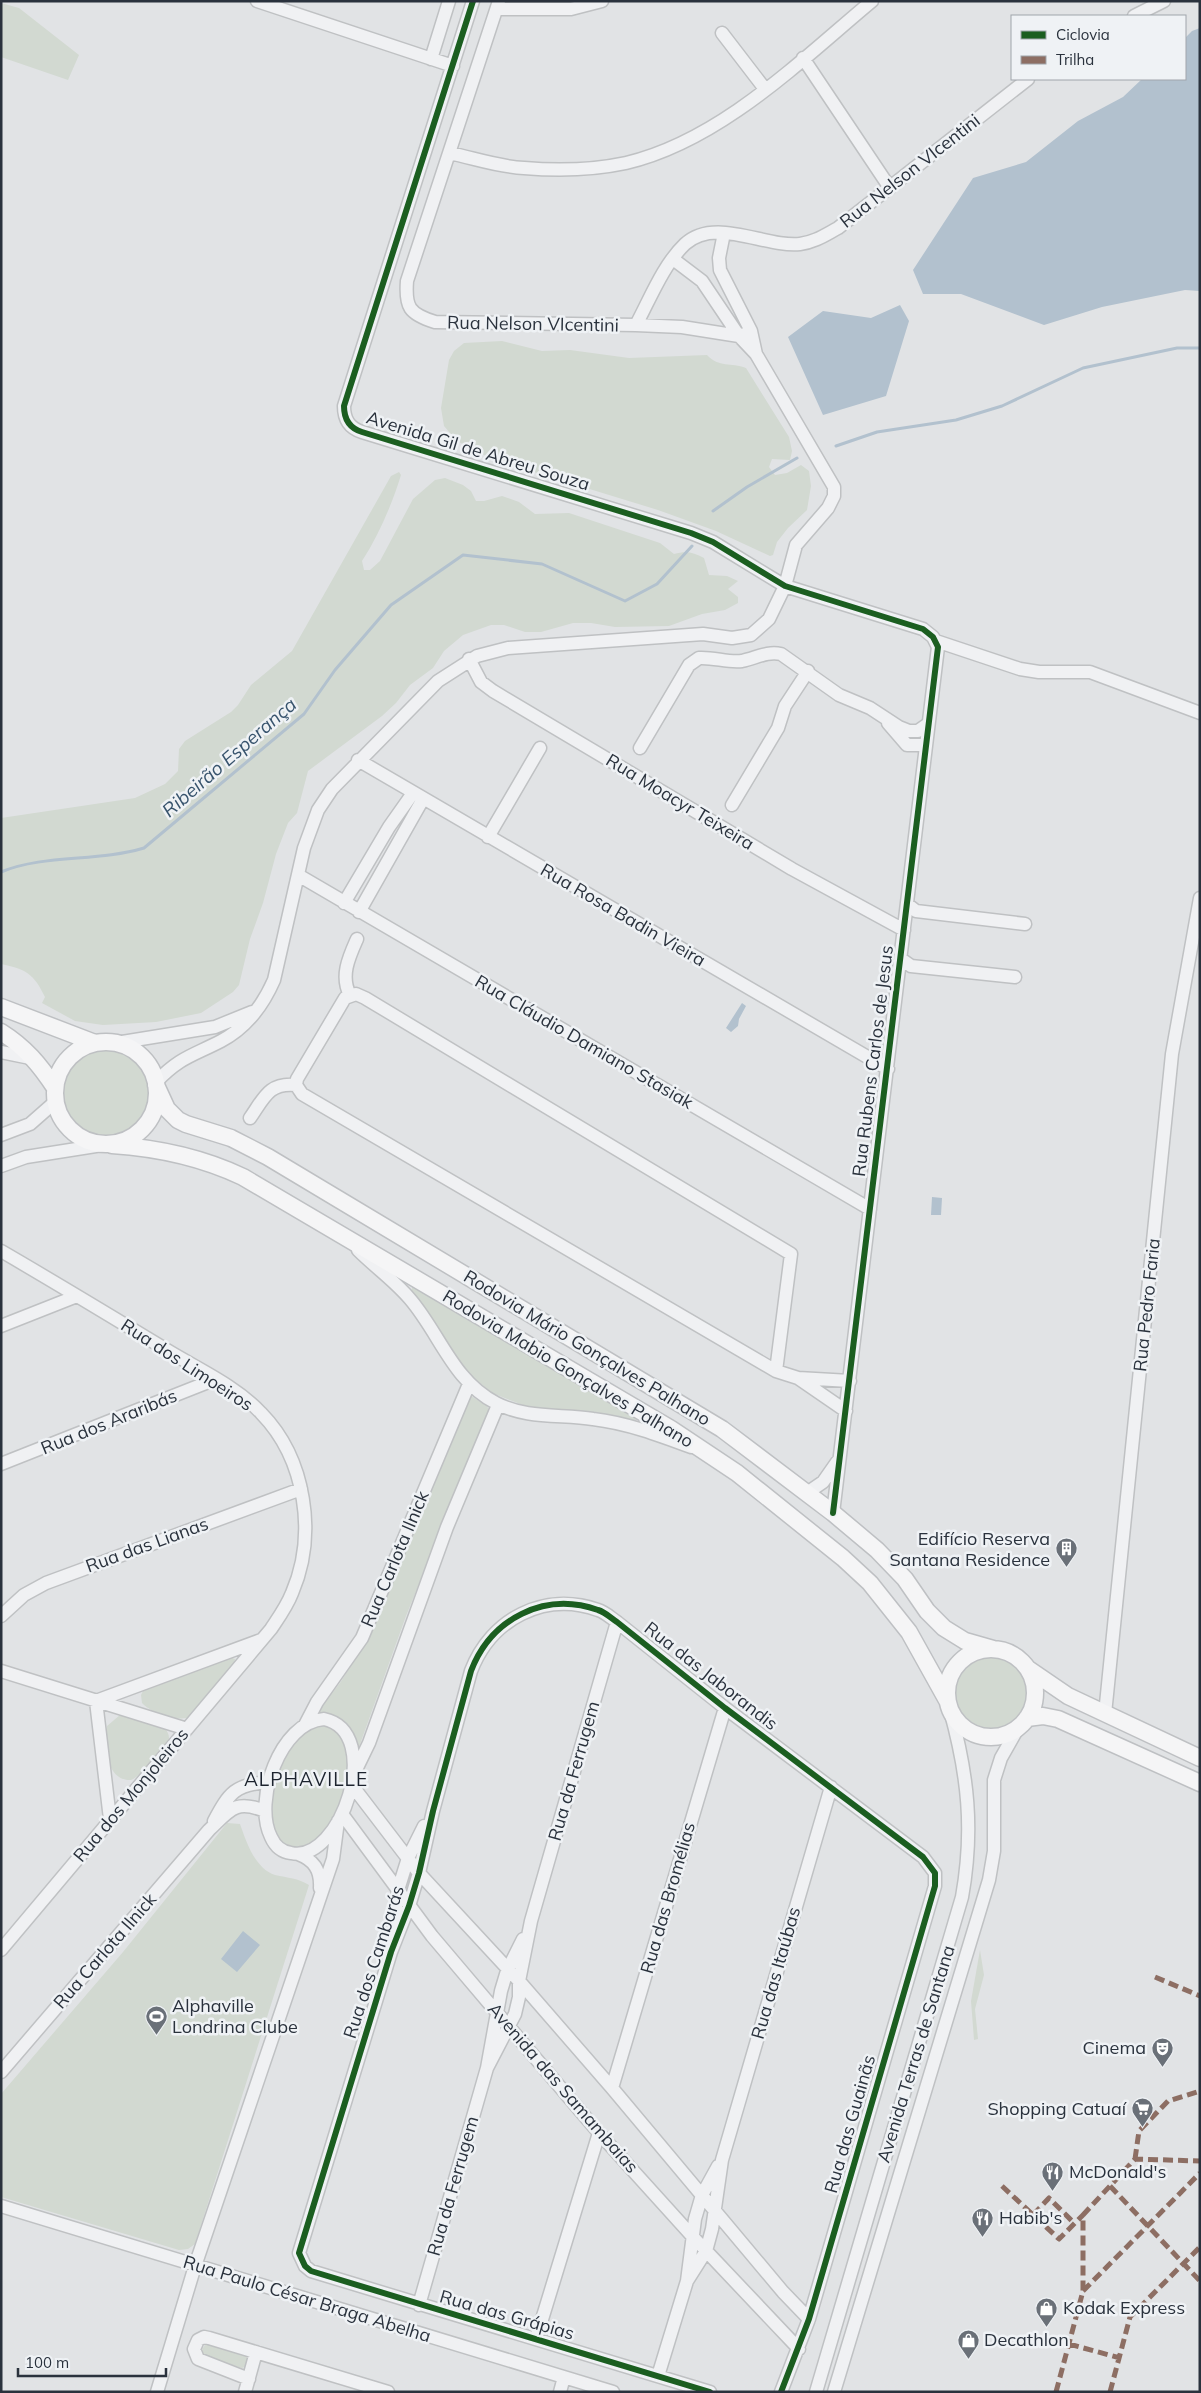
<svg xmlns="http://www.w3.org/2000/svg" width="1201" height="2393" font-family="Mulish,sans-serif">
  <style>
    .green { fill: #d2d9d1 }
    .water { fill: #b2c1ce }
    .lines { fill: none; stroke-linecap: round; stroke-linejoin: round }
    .stream { stroke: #b2c1ce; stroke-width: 3 }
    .minor-casing { stroke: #bfc1c3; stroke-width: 15 }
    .major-casing { stroke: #bec0c3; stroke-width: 19 }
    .minor { stroke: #f0f1f3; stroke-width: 12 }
    .major { stroke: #f5f5f6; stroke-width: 16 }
    .quiet { stroke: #8d6e63; stroke-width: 5; stroke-dasharray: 10 5; stroke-linecap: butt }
    .cycleway-casing { stroke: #eff2f5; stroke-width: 9 }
    .cycleway { stroke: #1b5e20; stroke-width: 6 }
    .labels { text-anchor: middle; stroke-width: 5; stroke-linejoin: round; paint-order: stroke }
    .street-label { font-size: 18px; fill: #2a323d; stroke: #eff2f5 }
    .poi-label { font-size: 18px; fill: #2a323d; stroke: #eff2f5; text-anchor: start }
    .water-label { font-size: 19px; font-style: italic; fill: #38546d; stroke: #eff2f5 }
    .neighbourhood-label { font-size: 19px; letter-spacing: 1px; fill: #1c232e; stroke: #eff2f5 }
  </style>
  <rect width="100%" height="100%" fill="#e1e3e5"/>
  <path class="green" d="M1 3 19 8 79 55 68 80 1 57Z
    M502 341 542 351 570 350 629 358 707 355C719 368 731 362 746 368L789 437 792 451 790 460 772 459 769 467 775 475 787 473 801 465 809 471 811 486 807 510 788 528 777 542 773 555 770 556 716 531 658 510 492 459 457 441 444 426 441 408 449 360 454 351 464 343Z
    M399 472 401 475C392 504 379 535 362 561L364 570H370L380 561 413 499 435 480 445 478 463 485 471 491 476 501H484L502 496 519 502 535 514 569 513 660 543 674 554C686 551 693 552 704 558L709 575 727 576 738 581 728 589 738 597V603L725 610 702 614 669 626 615 627 591 623H573L541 632H525L504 625H491L463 635 444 651 433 668 410 685 396 703 382 716 308 771 297 813 288 823 276 854 263 903 250 939 239 985 233 992 201 1013 156 1022 103 1025 75 1021 42 1003 45 997C34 974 26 969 1 964V818L135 798 165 784 178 771 179 749 185 741 231 712 238 705 251 685 292 651 391 476Z
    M63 1094a44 44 0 1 1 88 0a44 44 0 1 1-88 0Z
    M412 1287 418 1288 637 1419 635 1421 601 1413 528 1407 492 1393 468 1373 430 1315 412 1292Z
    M471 1396 487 1406 489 1410 406 1616 359 1747 346 1723 318 1711 340 1683 366 1642Z
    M953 1692a37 37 0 1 1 74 0a37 37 0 1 1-74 0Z
    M230 1657 235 1659 234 1665 190 1717C178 1722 151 1713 142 1703L141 1695 145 1687Z
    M120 1715 164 1727C167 1731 169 1734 169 1738 168 1747 140 1777 131 1780 106 1781 104 1745 107 1726Z
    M324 1725 335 1729C338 1734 342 1739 345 1745 356 1772 335 1835 306 1846 262 1863 271 1790 280 1769 288 1748 300 1729 324 1725Z
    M227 1823 240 1824C246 1841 255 1869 275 1875 288 1878 298 1878 309 1885L195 2244 188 2249 179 2250 1 2197V2094L123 1952Z
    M980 1950 984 1975 975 2009 978 2039 974 2040 971 2001Z
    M207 2343 247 2354V2366L242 2368 204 2356 202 2349Z"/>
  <path class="water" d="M1200 28V291L1185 290 1102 307 1044 325 961 294H923L913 270 973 178 1026 162 1078 121 1123 97 1142 79H1185V38L1192 31Z
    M900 305 909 321 886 396 823 415 788 337 823 311 871 318Z
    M742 1003 746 1006 739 1019 738 1026 731 1032 726 1028Z
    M932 1197 942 1198 941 1215H931Z
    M243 1931 260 1945 237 1972 221 1959Z"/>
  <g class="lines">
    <path class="stream" d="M836 446 877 432 956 420 1002 406 1083 368 1177 348H1200
      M713 511 747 487 797 458
      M1 872C44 854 98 862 144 848L304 714 335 670 391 605 463 555 542 564 625 601 657 584 692 546"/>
    <defs>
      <path id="minor" d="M257 1 453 66
        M473 1 344 406C344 419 349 428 362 432L691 533 713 542 785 586 923 629 933 637 938 647 833 1513
        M499 1 407 281C405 307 409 314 435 322L636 325C650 299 663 265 685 244 715 216 766 248 800 244 815 242 825 235 838 228L1028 79
        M497 9H571L602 1
        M1134 16 1164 1
        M722 33 765 89
        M803 58 890 188
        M431 59 449 1
        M449 153C474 158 499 167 524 168 558 171 593 170 626 163 720 141 800 61 872 1
        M724 233 719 258 720 270 751 331 756 354
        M636 325 682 327 739 336 744 334
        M936 641 1020 669 1039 672H1090L1200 713
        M469 659 481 682 493 691 792 869 904 930
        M888 723 907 745H925
        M640 748 689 665 699 658C714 657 728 663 742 661 756 658 767 651 781 654L839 695 870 708 899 727 909 731H918L928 724
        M358 760 888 1069
        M732 805 778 728 785 706 808 671
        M488 837 540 748
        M298 875 870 1209
        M344 903 389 827 413 793
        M907 904 916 911 1025 924
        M359 912 423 799
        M901 959 911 966 1015 977
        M350 995C340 976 349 957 357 939
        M116 1043 215 1027 252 1012
        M1 1052 35 1059
        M156 1082C180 1057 192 1056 221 1041 246 1028 263 1005 274 980L304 848 318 810 332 789 438 681 477 656 508 648 703 634 732 638 751 635 769 619 785 586 796 545 828 508 834 496V487L756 354 739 336 702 281 673 259
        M250 1118C264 1098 269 1082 296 1085
        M1 1135 30 1124 55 1102
        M1 1166 26 1157 102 1145
        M358 1250C375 1267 395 1281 410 1299 440 1334 453 1381 496 1403 526 1419 561 1414 593 1419 627 1423 659 1435 691 1447
        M1 1251C58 1284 114 1318 170 1352 200 1370 237 1387 261 1413 306 1459 317 1535 292 1593 287 1606 279 1617 271 1629L1 1950
        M1 1326 77 1296
        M776 1371 791 1254 365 998 356 994 345 998 297 1079 296 1085 302 1094 776 1371 798 1378 846 1411
        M798 1378 850 1381
        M1 1464 216 1379
        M807 1493 823 1482 837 1462
        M1 1616 24 1595 46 1583 301 1489
        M1 1671 187 1729
        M96 1701 261 1640
        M96 1701 110 1819
        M1105 1714 1172 1054 1200 898
        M324 1719C385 1732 341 1864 291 1853 282 1852 275 1846 271 1837 253 1801 280 1722 324 1719Z
        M305 1725 317 1702 362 1638 469 1384
        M353 1776 369 1743 447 1527 498 1405
        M351 1784 419 1873 519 1981 612 2088 783 2292 809 2319
        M342 1814 432 1936 599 2133 693 2237 799 2349
        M214 1821C229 1793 235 1784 269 1782
        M298 1854C314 1860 321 1870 320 1888
        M393 1935 398 1890 408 1858 424 1826
        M487 2068 515 2014 519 1997V1981L531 1921 617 1622
        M1 2072 209 1830C230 1810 235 1799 265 1811
        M612 2088 725 1708
        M1 2206 613 2392
        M687 2281 706 2251 712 2229 722 2160 831 1787
        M419 2305 487 2068 501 1991 507 1971 523 1939
        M536 2339 599 2133
        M658 2376 687 2281 695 2219 702 2195 718 2166
        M249 2379 198 2359 194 2349 198 2340 204 2337 209 2338 388 2392
        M157 2392 195 2266 333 1859 338 1821
        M245 2392 256 2352
        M560 2392 564 2377
        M710 2392 311 2271 305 2266 299 2253 391 1952 409 1906 419 1873 433 1811 471 1671C491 1619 544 1591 598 1610 605 1612 611 1618 617 1622L725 1708 923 1857 935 1873V1886L809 2319 781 2392
        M816 2392 962 1897C974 1830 968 1775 950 1710
        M834 2392 989 1880 994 1851V1780L1001 1758 1018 1728"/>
      <path id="major" d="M1 1007 95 1043
        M1 1032C25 1047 40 1065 55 1088
        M55 1093a51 51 0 1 1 102 0a51 51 0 1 1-102 0Z
        M156 1085 167 1109 178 1120 186 1124 231 1138 268 1157 722 1429 833 1513 877 1550 905 1579 927 1611 944 1628 965 1641 993 1649
        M112 1145C158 1148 201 1157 243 1177L671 1429 737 1473 843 1558 870 1583 909 1632 948 1702
        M947 1693a44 44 0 1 1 88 0a44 44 0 1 1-88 0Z
        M1027 1668 1068 1696 1200 1758
        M1027 1718 1043 1716 1058 1719 1200 1783"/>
    </defs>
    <use href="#minor" class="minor-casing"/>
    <use href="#major" class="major-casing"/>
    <use href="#minor" class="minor"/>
    <use href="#major" class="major"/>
    <path class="quiet" d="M1155 1977 1200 1996
      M1135 2159 1139 2131 1168 2101 1200 2091
      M1002 2186 1059 2239 1083 2215
      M1110 2186 1200 2281
      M1033 2215 1049 2198 1074 2223
      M1083 2291 1200 2173
      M1069 2344 1120 2358
      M1056 2392 1083 2291V2215L1135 2159 1200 2161
      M1110 2392 1130 2317 1200 2247"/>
    <defs>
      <path id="cycleway" d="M473 1 344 406C344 419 349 428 362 432L691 533 713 542 785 586 923 629 933 637 938 647 833 1513
        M710 2392 311 2271 305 2266 299 2253 391 1952 409 1906 419 1873 433 1811 471 1671C491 1619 544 1591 598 1610 605 1612 611 1618 617 1622L725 1708 923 1857 935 1873V1886L809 2319 781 2392"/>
    </defs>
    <use href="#cycleway" class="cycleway-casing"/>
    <use href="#cycleway" class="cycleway"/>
  </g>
  <defs>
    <symbol id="building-pin" viewBox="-11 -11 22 30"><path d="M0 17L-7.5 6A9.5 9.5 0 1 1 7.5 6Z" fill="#6a7078" stroke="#eff2f5"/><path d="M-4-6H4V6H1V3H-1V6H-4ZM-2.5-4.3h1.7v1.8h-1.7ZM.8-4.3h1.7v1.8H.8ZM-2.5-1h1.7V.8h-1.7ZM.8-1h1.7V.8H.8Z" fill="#fff"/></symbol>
    <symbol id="stadium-pin" viewBox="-11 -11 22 30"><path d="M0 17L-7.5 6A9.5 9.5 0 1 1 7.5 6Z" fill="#6a7078" stroke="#eff2f5"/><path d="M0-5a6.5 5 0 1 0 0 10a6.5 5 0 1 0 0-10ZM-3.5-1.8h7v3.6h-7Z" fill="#fff"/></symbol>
    <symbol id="theatre-pin" viewBox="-11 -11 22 30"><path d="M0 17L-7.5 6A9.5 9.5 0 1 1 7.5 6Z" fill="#6a7078" stroke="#eff2f5"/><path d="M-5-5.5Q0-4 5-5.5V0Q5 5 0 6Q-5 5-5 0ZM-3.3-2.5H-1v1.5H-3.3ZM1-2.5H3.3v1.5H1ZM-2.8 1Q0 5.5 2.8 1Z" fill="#fff"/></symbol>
    <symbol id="supermarket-pin" viewBox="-11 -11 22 30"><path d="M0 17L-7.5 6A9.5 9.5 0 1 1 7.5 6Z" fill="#6a7078" stroke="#eff2f5"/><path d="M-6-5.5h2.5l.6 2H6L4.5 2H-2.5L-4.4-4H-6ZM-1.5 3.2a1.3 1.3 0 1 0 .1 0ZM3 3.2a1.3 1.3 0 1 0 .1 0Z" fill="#fff"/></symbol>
    <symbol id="restaurant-pin" viewBox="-11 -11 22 30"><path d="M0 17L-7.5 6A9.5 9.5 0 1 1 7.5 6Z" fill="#6a7078" stroke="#eff2f5"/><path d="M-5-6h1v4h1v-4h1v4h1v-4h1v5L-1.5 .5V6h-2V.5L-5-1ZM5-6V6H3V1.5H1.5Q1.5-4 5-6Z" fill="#fff"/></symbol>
    <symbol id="shop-pin" viewBox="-11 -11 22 30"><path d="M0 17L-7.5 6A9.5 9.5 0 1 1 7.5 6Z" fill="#6a7078" stroke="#eff2f5"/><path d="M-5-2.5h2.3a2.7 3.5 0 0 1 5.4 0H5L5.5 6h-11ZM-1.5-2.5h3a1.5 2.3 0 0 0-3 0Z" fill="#fff"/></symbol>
  </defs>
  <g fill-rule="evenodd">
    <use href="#building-pin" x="1054" y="1536" width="25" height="34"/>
    <use href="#stadium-pin" x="144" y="2004" width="25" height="34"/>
    <use href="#theatre-pin" x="1150" y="2036" width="25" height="34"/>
    <use href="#supermarket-pin" x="1130" y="2096" width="25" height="34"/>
    <use href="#restaurant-pin" x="1040" y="2160" width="25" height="34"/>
    <use href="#restaurant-pin" x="970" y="2206" width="25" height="34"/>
    <use href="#shop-pin" x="1034" y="2296" width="25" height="34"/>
    <use href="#shop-pin" x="956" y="2328" width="25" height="34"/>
  </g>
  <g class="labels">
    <g class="street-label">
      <text transform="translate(910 171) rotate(-38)" y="6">Rua Nelson VIcentini</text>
      <text transform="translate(533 324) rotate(1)" y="6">Rua Nelson VIcentini</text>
      <text transform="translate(478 451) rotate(17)" y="6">Avenida Gil de Abreu Souza</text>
      <text transform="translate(680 802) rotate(31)" y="6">Rua Moacyr Teixeira</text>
      <text transform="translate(623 915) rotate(30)" y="6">Rua Rosa Badin Vieira</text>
      <text transform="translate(584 1042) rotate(30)" y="6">Rua Cláudio Damiano Stasiak</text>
      <text transform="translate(873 1061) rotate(-83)" y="6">Rua Rubens Carlos de Jesus</text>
      <text transform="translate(1147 1305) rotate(-84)" y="6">Rua Pedro Faria</text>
      <text transform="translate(587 1348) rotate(31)" y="6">Rodovia Mário Gonçalves Palhano</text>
      <text transform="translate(187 1365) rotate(33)" y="6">Rua dos Limoeiros</text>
      <text transform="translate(568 1369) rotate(31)" y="6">Rodovia Mabio Gonçalves Palhano</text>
      <text transform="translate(109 1422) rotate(-22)" y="6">Rua dos Araribás</text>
      <text transform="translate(147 1545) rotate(-20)" y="6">Rua das Lianas</text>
      <text transform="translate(395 1559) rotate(-67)" y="6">Rua Carlota Ilnick</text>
      <text transform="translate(711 1676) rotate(38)" y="6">Rua das Jaborandis</text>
      <text transform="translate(574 1771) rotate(-74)" y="6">Rua da Ferrugem</text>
      <text transform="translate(131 1795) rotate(-50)" y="6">Rua dos Monjoleiros</text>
      <text transform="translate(668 1898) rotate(-74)" y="6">Rua das Bromélias</text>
      <text transform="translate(105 1951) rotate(-49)" y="6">Rua Carlota Ilnick</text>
      <text transform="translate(374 1962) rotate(-72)" y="6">Rua dos Cambarás</text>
      <text transform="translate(776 1973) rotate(-74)" y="6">Rua das Itaúbas</text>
      <text transform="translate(916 2054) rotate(-73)" y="6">Avenida Terras de Santana</text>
      <text transform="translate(563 2088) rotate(49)" y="6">Avenida das Samambaias</text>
      <text transform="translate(850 2124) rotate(-74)" y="6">Rua das Guainãs</text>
      <text transform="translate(453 2186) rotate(-74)" y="6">Rua da Ferrugem</text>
      <text transform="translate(307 2299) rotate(17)" y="6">Rua Paulo César Braga Abelha</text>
      <text transform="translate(507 2315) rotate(16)" y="6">Rua das Grápias</text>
    </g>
    <g class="poi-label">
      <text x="1050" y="1545" text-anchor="end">Edifício Reserva<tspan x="1050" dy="21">Santana Residence</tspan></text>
      <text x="172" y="2012">Alphaville<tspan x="172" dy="21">Londrina Clube</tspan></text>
      <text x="1146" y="2054" text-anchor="end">Cinema</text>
      <text x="1126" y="2115" text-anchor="end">Shopping Catuaí</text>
      <text x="1069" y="2178">McDonald's</text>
      <text x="999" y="2224">Habib's</text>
      <text x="1063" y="2314">Kodak Express</text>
      <text x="984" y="2346">Decathlon</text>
    </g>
    <g class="water-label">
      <text transform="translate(229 757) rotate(-41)" y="7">Ribeirão Esperança</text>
    </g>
    <g class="neighbourhood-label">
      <text x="306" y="1786">ALPHAVILLE</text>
    </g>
  </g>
  <rect width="1201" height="2393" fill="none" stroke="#2a323d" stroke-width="5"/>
  <rect x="1011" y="15" width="175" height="65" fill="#eff2f5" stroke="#a0a5ab"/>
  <rect x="1021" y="31" width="25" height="8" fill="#1b5e20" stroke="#a0a5ab"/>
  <text x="1056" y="40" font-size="15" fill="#2a323d">Ciclovia</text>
  <rect x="1021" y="56" width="25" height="8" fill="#8d6e63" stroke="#a0a5ab"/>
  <text x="1056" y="65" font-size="15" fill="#2a323d">Trilha</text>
  <path d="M18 2368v8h148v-8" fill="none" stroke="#2a323d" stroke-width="2.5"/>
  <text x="25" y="2368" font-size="15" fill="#2a323d" stroke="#eff2f5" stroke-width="4" paint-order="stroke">100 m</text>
</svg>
